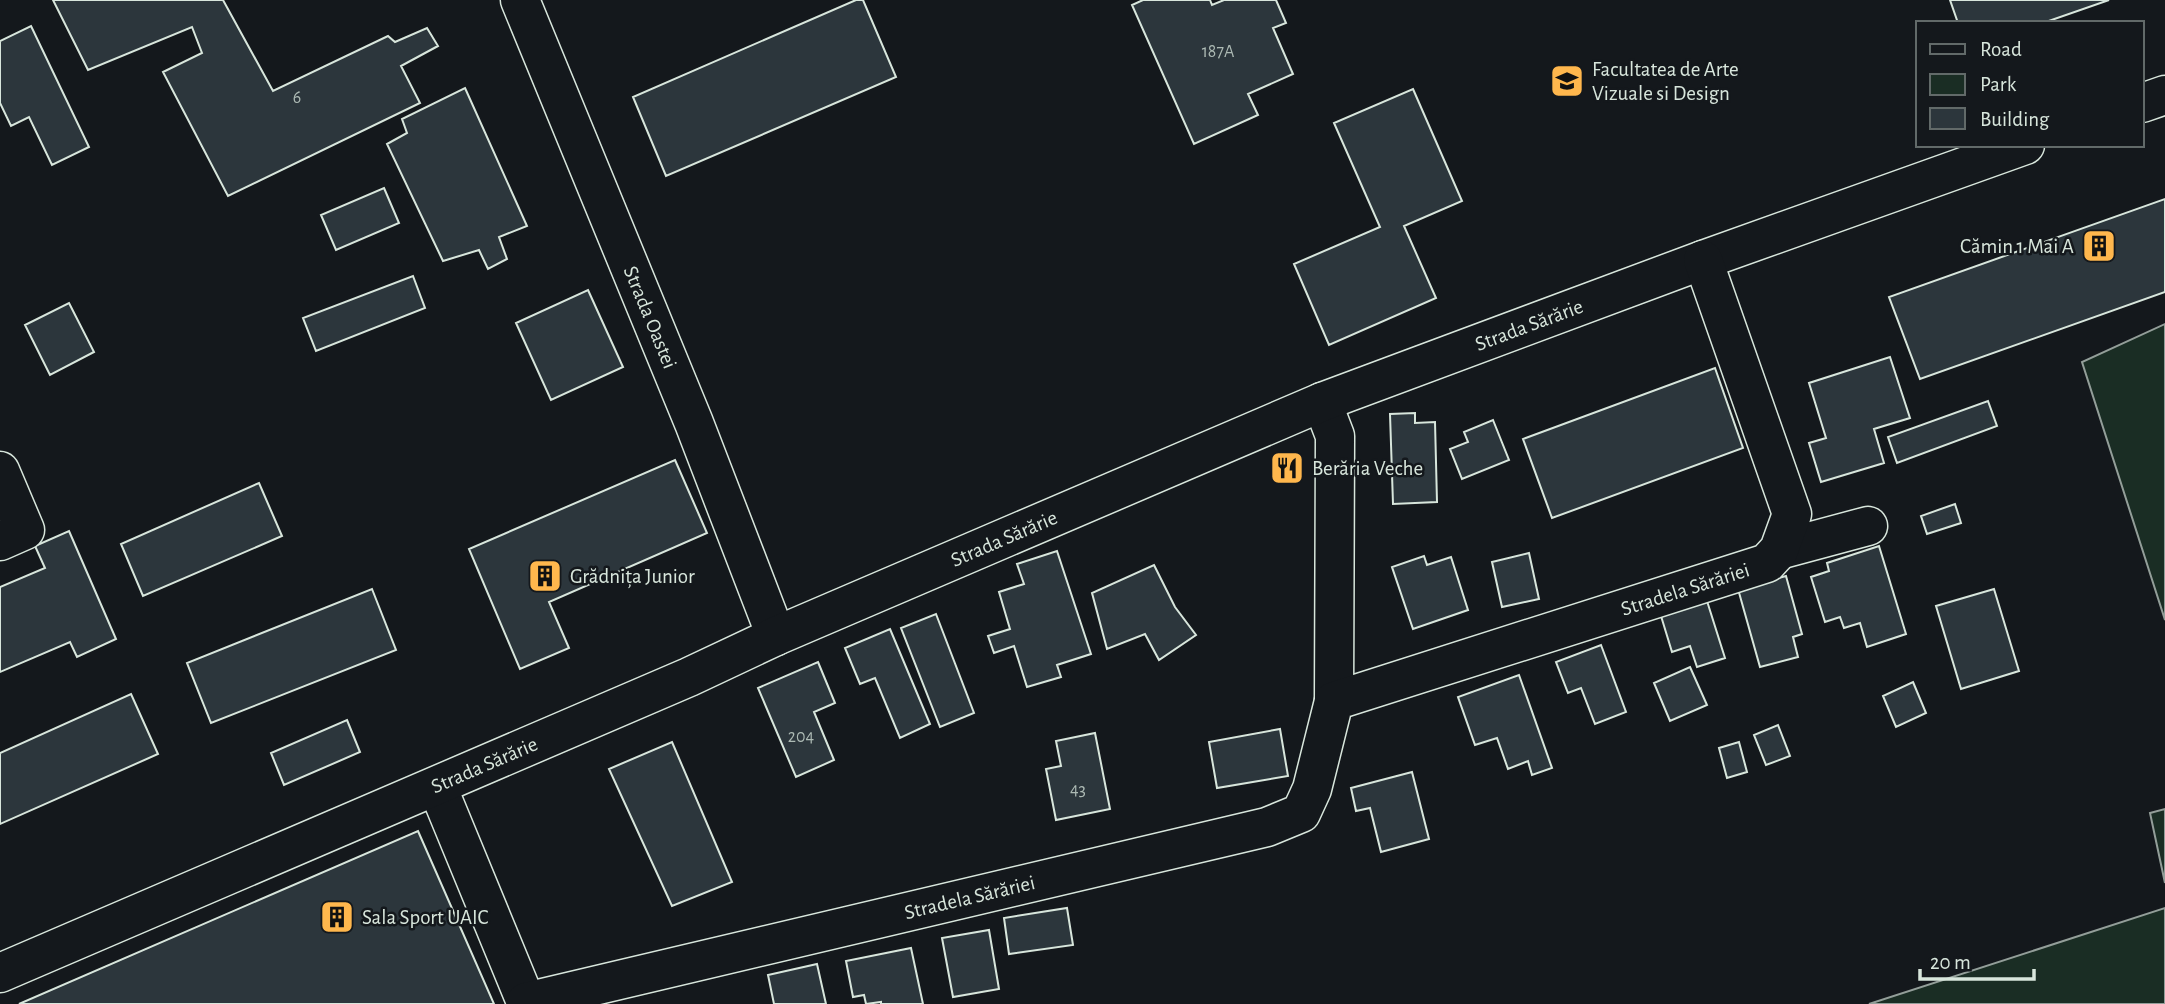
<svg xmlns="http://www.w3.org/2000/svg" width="2165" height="1004" font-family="'Alegreya Sans',sans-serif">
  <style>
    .green { fill: #1a2d24; stroke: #939e99; stroke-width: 2 }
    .building { fill: #2c363c; stroke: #d8e6dc; stroke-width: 2 }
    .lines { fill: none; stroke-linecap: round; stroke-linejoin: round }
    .minor-casing { stroke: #d8e6dc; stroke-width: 41 }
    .minor { stroke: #14181c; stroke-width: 38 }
    .labels { text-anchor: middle; stroke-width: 5; stroke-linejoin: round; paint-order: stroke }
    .number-label { font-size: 18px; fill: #adbab4 }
    .poi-label { font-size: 21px; fill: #d8e6dc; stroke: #14181c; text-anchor: start }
    .street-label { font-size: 21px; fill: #d8e6dc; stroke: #14181c }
  </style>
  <rect width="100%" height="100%" fill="#14181c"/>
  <path class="green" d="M2165 324V620L2082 362Z
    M2165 809V883L2150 813Z
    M2165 908V1004H1869Z"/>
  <path class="building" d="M53 0H223L273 91 388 36 395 42 427 28 438 46 401 66 420 103 228 196 163 72 202 53 192 27 88 70Z
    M856 0H863L896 77 666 176 633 97Z
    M1143 0H1210L1212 5 1224 0H1276L1286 23 1273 28 1293 74 1248 94 1258 115 1194 144 1132 5Z
    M1950 0H2109L2043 23H1958Z
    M31 26 89 147 52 165 29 117 11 126 0 103V41Z
    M465 88 527 226 499 237 507 259 488 269 479 250 443 261 387 144 407 133 402 119Z
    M1413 89 1462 201 1404 226 1436 298 1329 345 1294 264 1380 227 1334 123Z
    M384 188 399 223 336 250 321 215Z
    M2165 199V292L1920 379 1889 297Z
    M413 276 425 308 316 351 303 318Z
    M588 290 623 367 551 400 516 323Z
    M69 303 94 352 50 375 25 325Z
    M1890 357 1910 418 1874 429 1884 463 1821 482 1809 443 1826 438 1809 383Z
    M1715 368 1743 448 1552 518 1523 439Z
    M1988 401 1997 426 1897 463 1888 437Z
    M1415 413V423L1435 422 1437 502 1393 504 1390 414Z
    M1493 420 1509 460 1462 479 1450 449 1468 442 1464 432Z
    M675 460 707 533 549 602 569 648 520 669 469 549Z
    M259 483 282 536 143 596 121 544Z
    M1955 504 1961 523 1927 534 1921 516Z
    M69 531 116 639 77 657 70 642 0 672V587L45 568 35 546Z
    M1879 546 1906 634 1867 647 1860 623 1844 628 1840 617 1825 622 1811 577 1829 571 1827 563Z
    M1057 551 1091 654 1057 665 1061 677 1027 687 1014 646 994 653 988 636 1010 629 999 592 1024 584 1017 564Z
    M1529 553 1539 599 1502 607 1492 562Z
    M1424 556 1427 565 1451 557 1468 610 1413 629 1392 567Z
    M1154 565 1175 607 1196 635 1159 660 1145 634 1107 649 1092 593Z
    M1786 576 1802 634 1793 637 1798 657 1760 667 1738 589Z
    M372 589 396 650 211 723 187 663Z
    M1994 589 2019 671 1961 689 1936 606Z
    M1707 601 1725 658 1697 667 1690 646 1672 652 1661 616Z
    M936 614 974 713 940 727 901 628Z
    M890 629 930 724 900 738 875 678 860 684 845 648Z
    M1601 645 1626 712 1595 724 1581 688 1568 693 1556 662Z
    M818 662 835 703 814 712 834 760 796 777 758 688Z
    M1690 667 1707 705 1670 721 1654 683Z
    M1519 675 1552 768 1532 775 1528 761 1508 769 1497 738 1475 745 1458 697Z
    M1913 682 1926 713 1896 727 1883 696Z
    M131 694 158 754 0 824V753Z
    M347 720 360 752 284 785 271 753Z
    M1778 725 1790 756 1766 765 1754 735Z
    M1280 729 1288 776 1217 788 1209 742Z
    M1095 733 1110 809 1056 820 1046 769 1061 766 1056 741Z
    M672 742 732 882 672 906 609 769Z
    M1739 742 1747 772 1727 778 1719 748Z
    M1412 772 1429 839 1381 852 1370 808 1356 811 1351 788Z
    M418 831 494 1004H19Z
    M1067 908 1073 945 1009 954 1004 918Z
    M989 930 999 989 953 997 942 938Z
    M911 948 923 1004H881V1002L866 1004 864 995 853 997 846 961Z
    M817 964 826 1004H774L768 975Z"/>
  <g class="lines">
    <defs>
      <g id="minor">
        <path id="s1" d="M520 0 694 423 776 636"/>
        <path d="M2142 103 2165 95"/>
        <path d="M1322 402 1335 436 1334 701"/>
        <path d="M0 471 25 530 0 541"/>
        <path d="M1779 550 1868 526"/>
        <path d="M437 786 526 1002"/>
        <path id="s2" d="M0 973 689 677 776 636 1322 402 1703 260 2025 145"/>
        <path id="s3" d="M527 1004 526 1002 1267 827 1301 813 1312 789 1334 701 1767 563 1779 550 1792 514 1703 260"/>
      </g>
    </defs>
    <use href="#minor" class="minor-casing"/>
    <use href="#minor" class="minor"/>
  </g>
  <defs>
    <symbol id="university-square" viewBox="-11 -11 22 22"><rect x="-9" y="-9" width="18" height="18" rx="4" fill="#ffb74d" stroke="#14181c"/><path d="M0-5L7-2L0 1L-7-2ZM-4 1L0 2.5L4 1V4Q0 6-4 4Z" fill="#111"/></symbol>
    <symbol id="building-square" viewBox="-11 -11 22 22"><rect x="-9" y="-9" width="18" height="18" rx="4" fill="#ffb74d" stroke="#14181c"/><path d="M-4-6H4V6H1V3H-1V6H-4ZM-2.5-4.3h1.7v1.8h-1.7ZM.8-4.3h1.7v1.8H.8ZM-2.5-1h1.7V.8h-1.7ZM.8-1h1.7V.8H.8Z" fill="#111"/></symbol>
    <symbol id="restaurant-square" viewBox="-11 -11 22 22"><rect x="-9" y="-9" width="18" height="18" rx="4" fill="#ffb74d" stroke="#14181c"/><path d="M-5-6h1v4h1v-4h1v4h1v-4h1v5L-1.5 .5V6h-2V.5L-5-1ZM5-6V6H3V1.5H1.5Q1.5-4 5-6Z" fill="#111"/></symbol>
  </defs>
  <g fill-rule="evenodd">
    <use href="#university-square" x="1548" y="62" width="38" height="38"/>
    <use href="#building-square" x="2080" y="227" width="38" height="38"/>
    <use href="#restaurant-square" x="1268" y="449" width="38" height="38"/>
    <use href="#building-square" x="526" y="557" width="38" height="38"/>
    <use href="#building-square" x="318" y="898" width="38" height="38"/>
  </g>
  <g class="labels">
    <g class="number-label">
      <text x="1218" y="57">187A</text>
      <text x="297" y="103">6</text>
      <text x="801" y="742">204</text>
      <text x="1078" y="795">43</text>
    </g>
    <g class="poi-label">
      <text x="1592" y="76">Facultatea de Arte<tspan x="1592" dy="24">Vizuale si Design</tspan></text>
      <text x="2074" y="253" text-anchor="end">Cămin 1 Mai A</text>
      <text x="1312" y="475">Berăria Veche</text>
      <text x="570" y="583">Grădnița Junior</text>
      <text x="362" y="924">Sala Sport UAIC</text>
    </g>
    <g class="street-label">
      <text dy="7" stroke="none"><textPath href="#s1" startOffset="343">Strada Oastei</textPath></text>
      <text dy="7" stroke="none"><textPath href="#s2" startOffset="1661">Strada Sărărie</textPath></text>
      <text dy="7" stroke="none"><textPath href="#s2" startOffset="1094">Strada Sărărie</textPath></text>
      <text dy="7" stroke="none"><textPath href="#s3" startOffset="1286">Stradela Sărăriei</textPath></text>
      <text dy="7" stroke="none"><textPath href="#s2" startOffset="527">Strada Sărărie</textPath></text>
      <text dy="7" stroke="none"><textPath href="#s3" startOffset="458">Stradela Sărăriei</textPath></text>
    </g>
  </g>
  <rect x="1916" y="21" width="228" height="126" fill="#14181c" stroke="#626a69" stroke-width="2"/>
  <rect x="1930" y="44" width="35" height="10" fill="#14181c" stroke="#626a69" stroke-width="2"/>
  <text x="1980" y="56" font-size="21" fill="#d8e6dc">Road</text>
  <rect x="1930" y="74" width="35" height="21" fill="#1a2d24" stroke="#626a69" stroke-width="2"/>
  <text x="1980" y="91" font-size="21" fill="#d8e6dc">Park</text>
  <rect x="1930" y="108" width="35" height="21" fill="#2c363c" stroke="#626a69" stroke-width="2"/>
  <text x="1980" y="126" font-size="21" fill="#d8e6dc">Building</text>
  <path d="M1920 969v10h114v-10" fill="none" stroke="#d8e6dc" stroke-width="3.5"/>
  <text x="1930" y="969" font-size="21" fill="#d8e6dc" stroke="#14181c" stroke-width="5" paint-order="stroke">20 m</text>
</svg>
